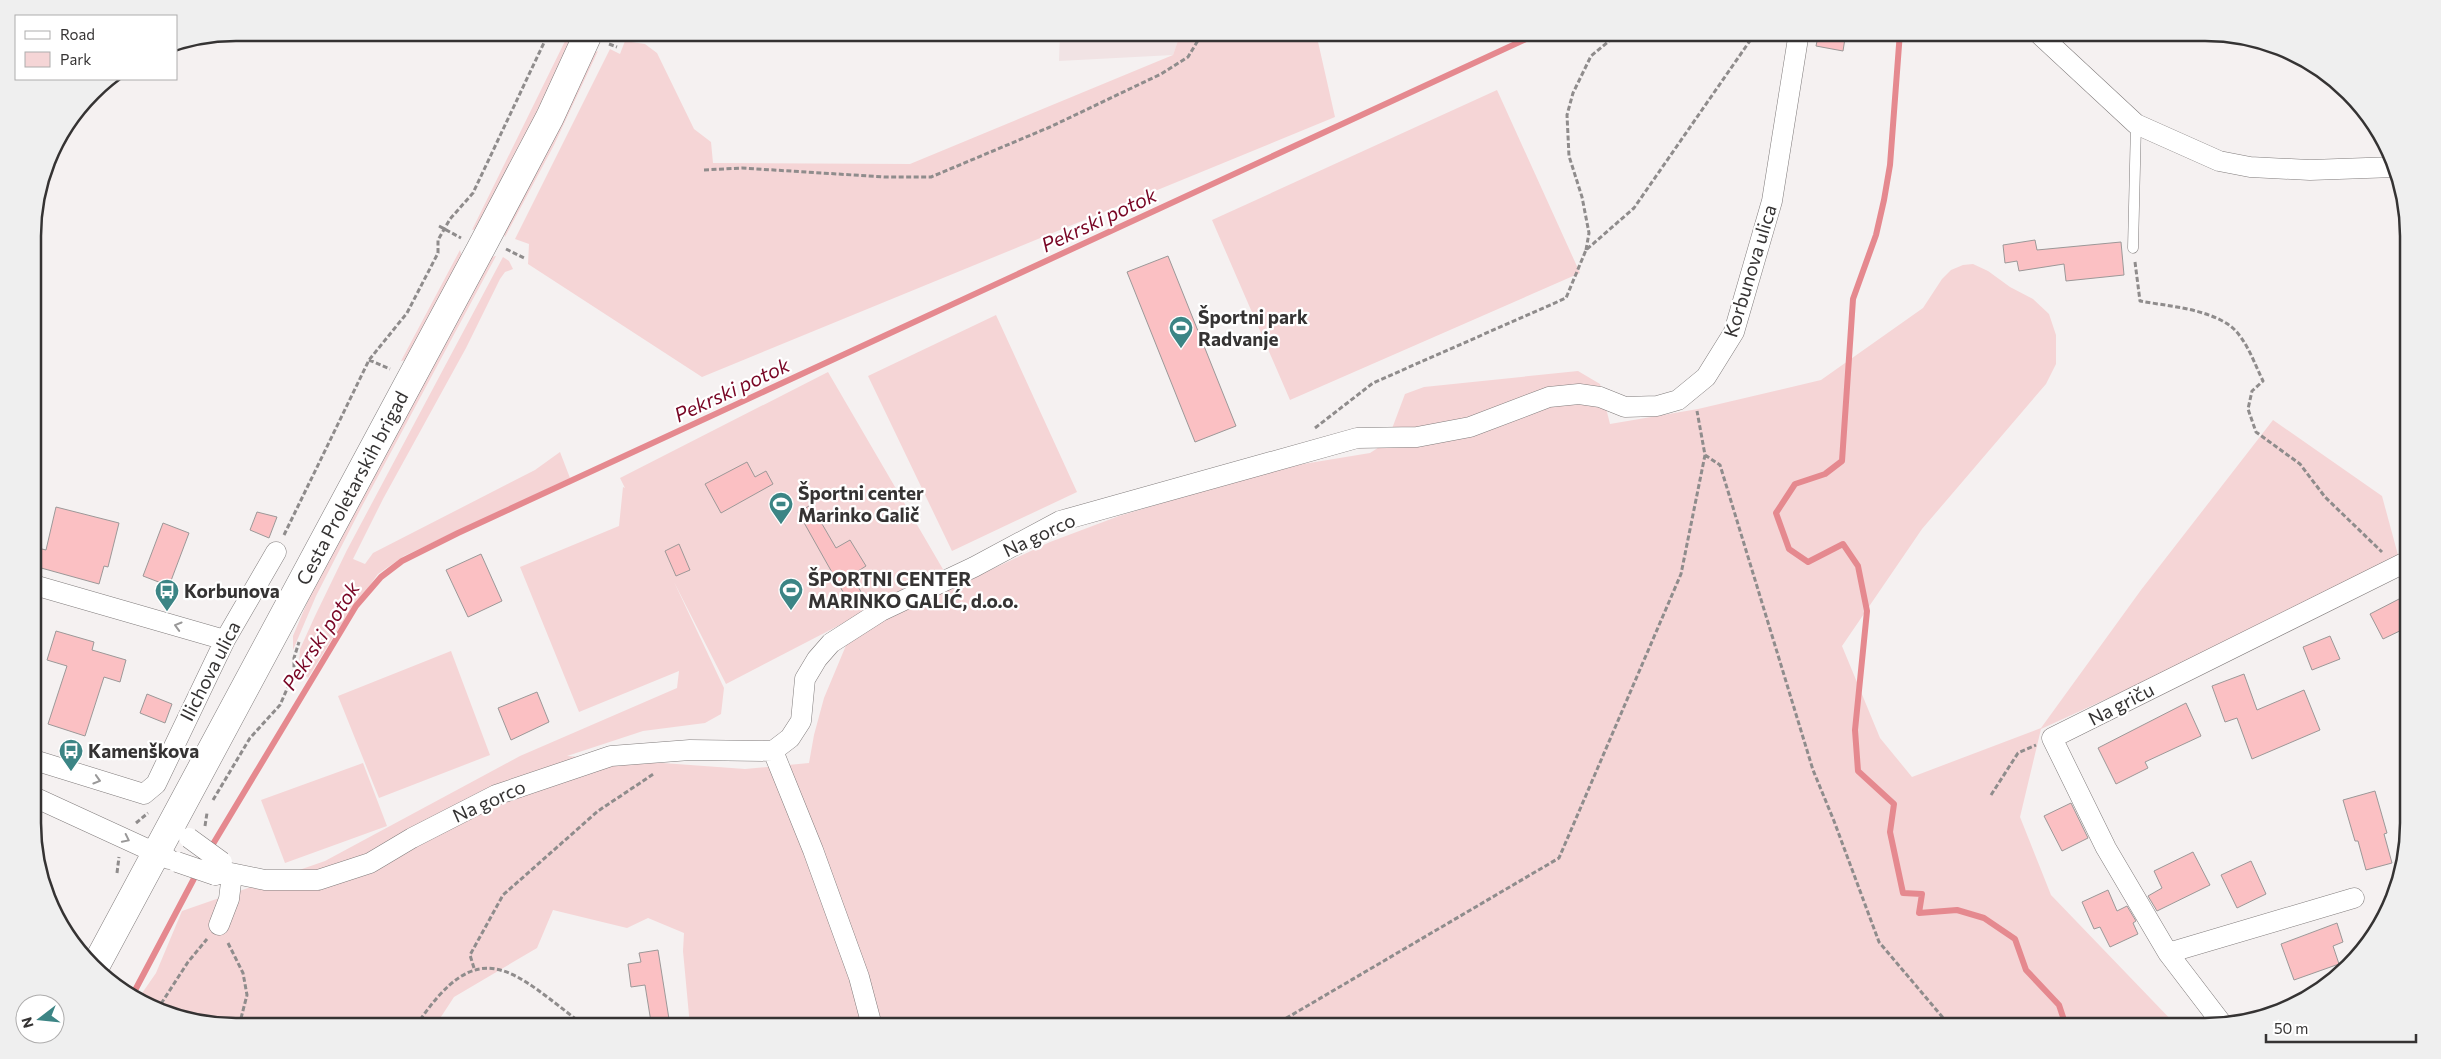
<svg xmlns="http://www.w3.org/2000/svg" width="2441" height="1059" font-family="Commissioner,sans-serif">
  <style>
    .built { fill: #f1e3e4 }
    .green { fill: #f5d5d6 }
    .lines { fill: none; stroke-linecap: round; stroke-linejoin: round }
    .stream { stroke: #e5898f; stroke-width: 6 }
    .building { fill: #fbc0c3; stroke: #9c9898 }
    .service-casing { stroke: #807c7c; stroke-width: 11 }
    .minor-casing { stroke: #807c7c; stroke-width: 21 }
    .secondary-casing { stroke: #807c7c; stroke-width: 29 }
    .path { stroke: #8f8c8c; stroke-width: 3; stroke-dasharray: 5 2.5; stroke-linecap: butt }
    .service { stroke: #fff; stroke-width: 10 }
    .minor { stroke: #fff; stroke-width: 20 }
    .secondary { stroke: #fff; stroke-width: 28 }
    .minor-bridge-casing { stroke: #807c7c; stroke-width: 21; stroke-linecap: butt }
    .minor-bridge { stroke: #fff; stroke-width: 20 }
    .oneway { stroke: #9a9999 }
    .labels { text-anchor: middle; stroke-width: 4.5; stroke-linejoin: round; paint-order: stroke }
    .street-label { font-size: 19px; fill: #353333; stroke: #fff }
    .poi-label { font-size: 19px; font-weight: bold; fill: #353333; stroke: #fff; text-anchor: start }
    .water-label { font-size: 20px; font-style: italic; fill: #780524; stroke: #fff }
    .rim { fill: none; stroke: #353333; stroke-width: 2.5 }
  </style>
  <rect width="100%" height="100%" fill="#f5f1f1"/>
  <path class="built" d="M1060 33H1181L1173 55 1059 61Z"/>
  <path class="green" d="M1181 32 1316 33 1335 117 702 377 528 264 529 244 515 239 610 49 620 54 625 41 645 44 657 53 694 129 711 142 713 163 910 164 1173 55Z
    M569 33H576L553 84 476 229 472 230Z
    M598 51 554 145 505 237 504 234 593 53Z
    M1497 90 1580 273 1290 400 1212 220Z
    M460 250 462 257 407 360 401 361Z
    M496 256 361 508 316 596 293 650V636L315 584 490 257Z
    M503 257 509 261 513 269 505 272 500 279 466 348 383 499 353 559 365 564 373 553 535 470 560 452 570 478 404 556 378 574 337 631 308 678 304 674 298 682 300 649 315 616 347 550Z
    M1973 264 1988 271 2010 287 2033 299 2049 314 2056 335V364L2046 384 1922 529 1842 646 1880 738 1912 777 2041 728 2141 590 2273 420 2382 496 2398 555 2250 633 2041 729 2020 817 2051 895 2177 1026H690L683 951 684 933 648 918 627 928 553 910 537 948 454 997 435 1026H237L159 1011 138 999 156 973 182 911 325 861 520 756 677 688 679 671 579 712 520 567 619 526 623 487 625 488 620 478 828 372 944 571 726 684 674 582 724 688 721 714 705 723 643 731 567 756 745 769 809 763 814 735 824 698 847 643 875 624 1050 542 1119 516 1279 468 1370 453 1387 442 1405 394 1424 387 1578 371 1600 384 1610 424 1698 409 1821 380 1923 308 1942 279 1951 270 1963 265Z
    M996 315 1077 492 952 551 868 376Z
    M451 651 490 755 379 798 338 696Z
    M363 763 387 826 285 863 261 800Z"/>
  <g class="lines">
    <path class="stream" d="M1900 32 1890 165 1884 200 1876 235 1853 299 1842 461 1825 474 1795 484 1776 513 1789 549 1808 562 1843 544 1858 566 1867 611 1855 730 1858 771 1894 804 1890 832 1903 893 1922 894 1919 913 1957 910 1984 918 2015 939 2026 970 2059 1005 2066 1026
      M210 849 356 606 381 577 402 561 458 533 1541 32
      M132 996 198 871"/>
  </g>
  <path class="building" d="M1819 32H1846L1843 51 1816 46Z
    M2035 240 2037 250 2121 242 2124 275 2066 281 2064 264 2019 271 2017 261 2005 263 2003 245Z
    M1168 256 1236 426 1195 442 1127 272Z
    M747 462 755 477 766 471 773 484 721 513 705 484Z
    M811 505 836 548 850 540 866 566 852 575 861 592 847 599 798 512Z
    M56 507 119 523 108 567 104 566 99 584 34 566V547L46 550Z
    M257 512 277 517 269 538 250 530Z
    M163 523 189 533 169 586 143 576Z
    M679 544 690 570 676 576 665 551Z
    M481 554 502 601 468 617 446 570Z
    M2401 598 2408 610V627L2383 639 2370 614Z
    M56 631 94 642 92 650 126 660 120 682 104 677 85 736 48 724 67 666 47 660Z
    M2330 636 2340 659 2312 670 2303 647Z
    M2244 674 2257 710 2304 690 2320 730 2252 759 2237 718 2225 722 2212 686Z
    M537 692 549 722 511 740 498 708Z
    M147 694 172 704 165 723 140 713Z
    M2186 703 2201 736 2145 762 2148 768 2116 784 2098 748Z
    M2375 791 2387 833 2384 834 2392 863 2366 870 2358 841H2355L2343 800Z
    M2071 803 2088 838 2062 851 2044 816Z
    M2193 852 2210 885 2157 911 2148 896 2162 888 2154 871Z
    M2251 861 2266 894 2237 908 2221 875Z
    M2108 890 2117 911 2127 906 2136 921 2133 923 2138 934 2110 947 2100 927 2094 929 2082 902Z
    M2337 923 2343 942 2333 946 2339 964 2294 980 2281 944Z
    M658 950 669 1019 651 1022 645 985 631 987 628 964 641 962 639 953Z"/>
  <g class="lines">
    <defs>
      <path id="service" d="M2133 248 2136 124"/>
      <path id="minor" d="M2037 32 2136 124 2219 161 2250 167 2310 170 2395 167
        M34 585 225 640
        M773 751 813 850 859 977 872 1026
        M34 760 144 794 156 784 225 640 276 552
        M34 797 169 859
        M215 875 226 872 265 880H318L370 863 412 838 496 795 611 756 690 750 773 751 790 738 801 721 805 679 817 659 831 643 881 611 974 567 1060 521 1357 438 1417 437 1470 427 1549 397 1579 394 1600 397 1625 407 1657 406 1678 400 1706 377 1734 332 1772 201 1799 32
        M219 925 229 899 232 874
        M2168 953 2354 898
        M2223 1025 2168 953 2106 848 2052 738 2408 561"/>
      <path id="secondary" d="M95 967 480 250 550 117 589 32"/>
    </defs>
    <use href="#service" class="service-casing"/>
    <use href="#minor" class="minor-casing"/>
    <use href="#secondary" class="secondary-casing"/>
    <path class="path" d="M609 44 617 47
      M704 170 742 168 885 177H931L1050 127 1161 74 1188 57 1203 32
      M439 226 461 238
      M506 249 524 258
      M1586 250 1589 233 1582 197 1569 156 1567 115 1573 93 1591 56 1620 32
      M2135 262 2140 301C2167 306 2201 308 2226 323 2245 334 2254 363 2263 381L2252 391 2248 409 2256 432 2300 464 2325 497 2382 552
      M369 360 390 369
      M1315 428 1373 383 1566 298 1586 250 1634 208 1756 32
      M1705 455 1720 465 1813 770 1834 821 1879 942 1950 1026
      M284 535 369 360 407 313 438 253V240L450 219 473 193 549 32
      M1991 795 2018 753 2036 745
      M213 800 250 738 280 705 294 673V658L299 642
      M136 823 148 813
      M205 826 207 813
      M117 873 119 857
      M228 943 243 973 247 995 239 1026
      M474 968 470 955 503 895 598 811 655 773
      M157 1010 188 962 207 939
      M416 1026C480 929 513 972 585 1026
      M1273 1026 1559 858 1681 574 1705 455 1697 411"/>
    <use href="#service" class="service"/>
    <use href="#minor" class="minor"/>
    <use href="#secondary" class="secondary"/>
    <defs>
      <path id="minor-bridge" d="M189 838 222 862
        M177 862 215 875"/>
    </defs>
    <use href="#minor-bridge" class="minor-bridge-casing"/>
    <use href="#minor-bridge" class="minor-bridge"/>
  </g>
  <defs><path id="oneway-chevron" d="M-2-3.5L2.5 0L-2 3.5" fill="none" stroke-width="1.6" stroke-linecap="round" stroke-linejoin="round" transform="scale(1.25)"/></defs>
  <g class="oneway">
    <use href="#oneway-chevron" transform="translate(178 626) rotate(-164)"/>
    <use href="#oneway-chevron" transform="translate(97 780) rotate(17)"/>
    <use href="#oneway-chevron" transform="translate(126 839) rotate(26)"/>
  </g>
  <defs>
    <symbol id="stadium-pin" viewBox="-11 -11 22 30"><path d="M0 17L-7.5 6A9.5 9.5 0 1 1 7.5 6Z" fill="#3c8585" stroke="#fff"/><path d="M0-5a6.5 5 0 1 0 0 10a6.5 5 0 1 0 0-10ZM-3.5-1.8h7v3.6h-7Z" fill="#fff"/></symbol>
    <symbol id="bus-pin" viewBox="-11 -11 22 30"><path d="M0 17L-7.5 6A9.5 9.5 0 1 1 7.5 6Z" fill="#3c8585" stroke="#fff"/><path d="M-5-6H5V4H4V6H2V4H-2V6H-4V4H-5ZM-3.5-4V0h7V-4ZM-3.5 1.2v1.5H-2V1.2ZM2 1.2v1.5H3.5V1.2Z" fill="#fff"/></symbol>
  </defs>
  <g fill-rule="evenodd">
    <use href="#stadium-pin" x="1167" y="314" width="28" height="38"/>
    <use href="#stadium-pin" x="767" y="490" width="28" height="38"/>
    <use href="#stadium-pin" x="777" y="576" width="28" height="38"/>
    <use href="#bus-pin" x="153" y="577" width="28" height="38"/>
    <use href="#bus-pin" x="57" y="737" width="28" height="38"/>
  </g>
  <g class="labels">
    <g class="street-label">
      <text transform="translate(1750 271) rotate(-73)" y="7">Korbunova ulica</text>
      <text transform="translate(352 488) rotate(-62)" y="7">Cesta Proletarskih brigad</text>
      <text transform="translate(1039 535) rotate(-25)" y="7">Na gorco</text>
      <text transform="translate(210 671) rotate(-63)" y="7">Ilichova ulica</text>
      <text transform="translate(2121 704) rotate(-27)" y="7">Na griču</text>
      <text transform="translate(489 801) rotate(-24)" y="7">Na gorco</text>
    </g>
    <g class="poi-label">
      <text x="1198" y="324">Športni park<tspan x="1198" dy="22">Radvanje</tspan></text>
      <text x="798" y="500">Športni center<tspan x="798" dy="22">Marinko Galič</tspan></text>
      <text x="808" y="586">ŠPORTNI CENTER<tspan x="808" dy="22">MARINKO GALIĆ, d.o.o.</tspan></text>
      <text x="184" y="598">Korbunova</text>
      <text x="88" y="758">Kamenškova</text>
    </g>
    <g class="water-label">
      <text transform="translate(1099 220) rotate(-25)" y="7">Pekrski potok</text>
      <text transform="translate(732 390) rotate(-25)" y="7">Pekrski potok</text>
      <text transform="translate(321 636) rotate(-57)" y="7">Pekrski potok</text>
    </g>
  </g>
  <path d="M0 0H2441V1059H0ZM236 41H2205A195 195 0 0 1 2400 236V823A195 195 0 0 1 2205 1018H236A195 195 0 0 1 41 823V236A195 195 0 0 1 236 41Z" fill="#efefef" fill-rule="evenodd"/>
  <path class="rim" d="M236 41H2205A195 195 0 0 1 2400 236V823A195 195 0 0 1 2205 1018H236A195 195 0 0 1 41 823V236A195 195 0 0 1 236 41Z"/>
  <rect x="15" y="15" width="162" height="65" fill="#ffffff" stroke="#aeadad"/>
  <rect x="25" y="31" width="25" height="8" fill="#ffffff" stroke="#aeadad"/>
  <text x="60" y="40" font-size="15" fill="#353333">Road</text>
  <rect x="25" y="52" width="25" height="15" fill="#f5d5d6" stroke="#aeadad"/>
  <text x="60" y="65" font-size="15" fill="#353333">Park</text>
  <g transform="translate(40 1019) rotate(254)"><circle r="24" fill="#ffffff" stroke="#aeadad"/>
  <path d="M0-4L9 19L0 12L-9 19Z" fill="#3c8585"/>
  <text y="-8" font-size="14" font-weight="bold" text-anchor="middle" fill="#353333">N</text>
  </g>
  <path d="M2266 1034v8h150v-8" fill="none" stroke="#353333" stroke-width="2.5"/>
  <text x="2274" y="1034" font-size="15" fill="#353333" stroke="#ffffff" stroke-width="4" paint-order="stroke">50 m</text>
</svg>
